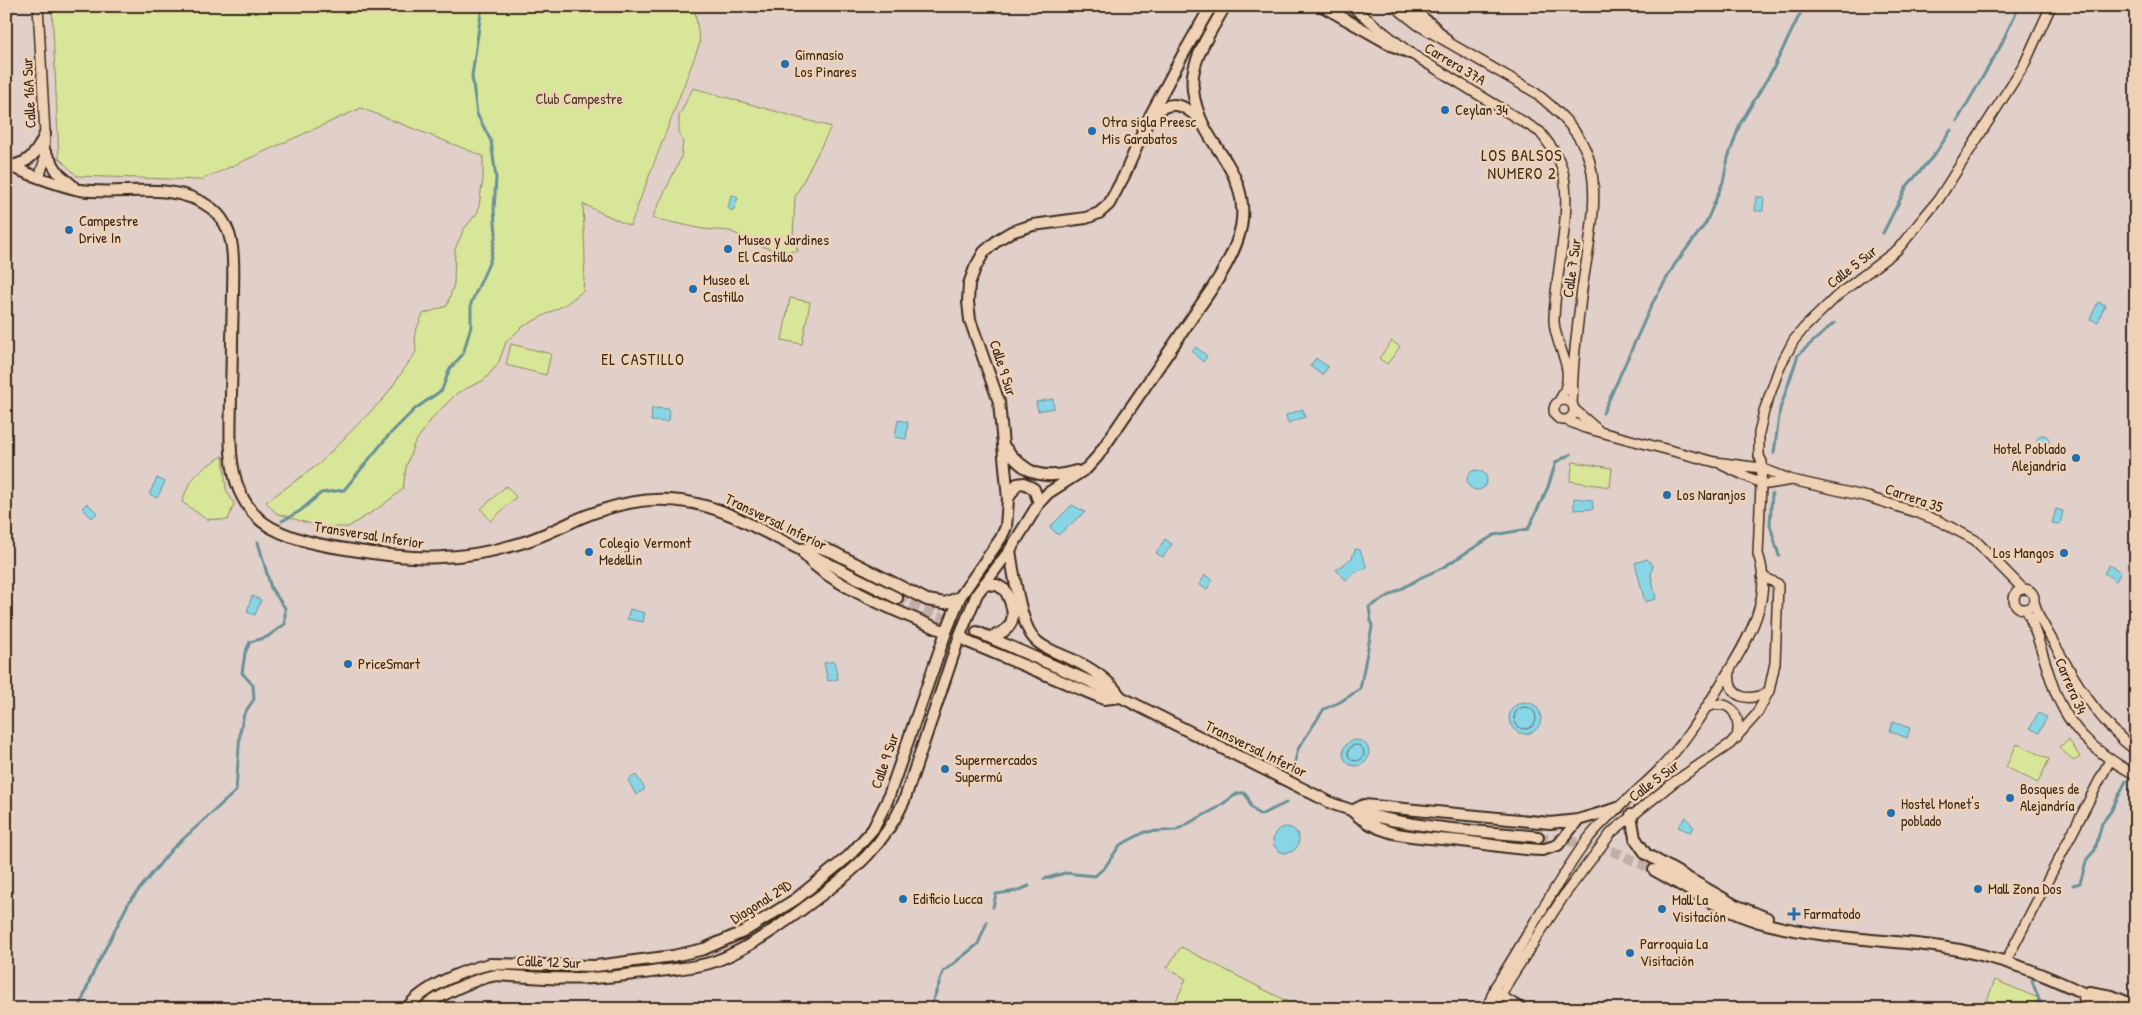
<svg xmlns="http://www.w3.org/2000/svg" width="2142" height="1015" font-family="'Patrick Hand',sans-serif">
  <style>
    .green { fill: #d8e699; stroke: #8a885c }
    .water { fill: #88d5e6; stroke: #699196 }
    .lines { fill: none; stroke-linecap: round; stroke-linejoin: round }
    .shore { stroke: #5a6e6e; stroke-width: 1 }
    .stream { stroke: #699196; stroke-width: 3 }
    .secondary-tunnel { stroke: #c0aea8; stroke-width: 10; stroke-dasharray: 10 5; stroke-linecap: butt }
    .tertiary-casing { stroke: #3b2a1e; stroke-width: 12 }
    .secondary-casing { stroke: #3b2a1e; stroke-width: 14 }
    .tertiary { stroke: #efd2b6; stroke-width: 9 }
    .secondary { stroke: #efd2b6; stroke-width: 10 }
    .poi-dot { fill: #1f6fb2; stroke: #efd2b6; stroke-width: 2 }
    .labels { text-anchor: middle; stroke-width: 5; stroke-linejoin: round; paint-order: stroke }
    .poi-label { font-size: 15px; fill: #3b2a1e; stroke: #efd2b6; text-anchor: start }
    .street-label { font-size: 15px; fill: #3b2a1e; stroke: #efd2b6 }
    .park-label { font-size: 15px; fill: #4b3d2a; stroke: #efd2b6 }
    .neighbourhood-label { font-size: 16px; letter-spacing: 1px; fill: #3b2a1e; stroke: #efd2b6 }
  </style>
  <rect width="100%" height="100%" fill="#e1cfca"/>
  <filter id="ink" filterUnits="userSpaceOnUse"><feTurbulence type="fractalNoise" baseFrequency=".02" numOctaves="2"/><feDisplacementMap in="SourceGraphic" scale="10" xChannelSelector="R" yChannelSelector="G"/><feConvolveMatrix kernelMatrix="1 2 1 2 8 2 1 2 1" color-interpolation-filters="sRGB"/></filter>
  <g filter="url(#ink)">
    <path class="green" d="M52 6H694L700 43 630 226 583 204 585 259 583 291 566 304 522 327 506 342 498 364 484 380 457 393 433 417 414 444 406 467 403 489 383 505 348 527H324L304 522 276 513 266 502 319 464 385 397 416 352 415 333 423 314 447 306 454 284 455 249 464 229 478 212 483 179V156L361 108 201 180 77 176 59 158Z
      M693 88 831 127 795 197 793 236 798 251 783 252 764 247 730 231 703 229 652 218 681 158 683 142 679 132V116Z
      M790 298 810 302 802 344 782 340Z
      M1392 341 1400 347 1387 364 1379 358Z
      M511 344 551 354 546 375 506 365Z
      M223 456 226 489 234 504 228 520 206 519 182 502C191 476 199 470 223 456Z
      M1573 462 1612 468 1610 487 1570 481Z
      M506 486 516 497 491 521 481 509Z
      M2069 740 2080 757 2074 761 2059 747Z
      M2017 744 2049 759 2038 783 2006 767Z
      M1181 947 1298 1007 1297 1009H1187L1175 1003 1186 979 1167 968Z
      M1995 980 2038 998 2034 1009H2007L1987 1000Z"/>
    <path class="water" d="M734 195 738 198 734 209 731 211 728 207 731 196Z
      M1756 197H1764L1763 211H1755Z
      M2098 302 2105 305 2098 322 2090 319Z
      M1196 347 1207 356 1203 362 1192 352Z
      M1316 358 1328 367 1322 375 1310 366Z
      M1053 399 1054 408 1038 411 1036 402Z
      M652 408 669 409 668 422 651 421Z
      M1303 409 1305 417 1288 423 1286 415Z
      M898 420 908 422 906 439 895 437Z
      M2037 441a6 6 0 1 1 12 0a6 6 0 1 1-12 0Z
      M1467 480a10 10 0 1 1 20 0a10 10 0 1 1-20 0Z
      M157 478 165 482 157 498 149 494Z
      M1574 498 1592 500 1593 509 1574 510Z
      M87 503 97 513 92 518 82 508Z
      M1072 505 1085 512 1058 535 1050 527Z
      M2056 509 2063 511 2060 524 2052 523Z
      M1165 539 1172 544 1163 557 1156 553Z
      M1355 549 1360 550 1367 568 1355 572 1346 580 1336 570 1352 558Z
      M1647 559 1653 565 1651 575 1656 599 1645 602 1635 563Z
      M2109 565 2121 572 2116 581 2104 573Z
      M1205 575 1213 580 1207 589 1199 585Z
      M252 596 261 600 255 615 247 612Z
      M630 609 645 613 643 622 627 619Z
      M834 661 838 679 828 681 824 663Z
      M1509 718a16 16 0 1 1 32 0a16 16 0 1 1-32 0Z
      M2038 713 2047 717 2039 733 2030 728Z
      M1893 722 1910 728 1907 738 1890 731Z
      M1343 753a13 13 0 1 1 26 0a13 13 0 1 1-26 0Z
      M636 775 645 789 636 795 628 780Z
      M1686 817 1694 828 1690 832 1678 827Z
      M1273 840a13 13 0 1 1 26 0a13 13 0 1 1-26 0Z"/>
    <g class="lines">
      <path class="shore" d="M1514 718a11 11 0 1 1 22 0a11 11 0 1 1-22 0Z
        M1348 753a8 8 0 1 1 16 0a8 8 0 1 1-16 0Z"/>
      <path class="stream" d="M1957 121 1999 49 2019 6
        M1883 233 1907 186 1935 154 1951 130
        M1603 413 1652 304 1675 264 1706 223 1723 182 1728 158 1740 124 1773 69 1804 6
        M1774 453 1780 409 1798 355 1834 323
        M1772 494 1770 525 1779 556
        M282 521 300 511 321 493 344 490 388 436 415 409 442 390 449 370 463 354 471 326V303L490 261 496 233 494 210 496 178 491 141 477 114 472 76 482 6
        M1293 770 1298 749 1324 709 1340 702 1360 689 1372 627 1369 607 1422 577 1442 568 1494 535 1528 529 1548 487 1556 462 1571 454
        M1044 879 1065 873 1095 876 1105 867 1120 845 1145 832 1176 830 1217 808 1238 793H1244L1248 798 1251 807 1260 815 1286 803
        M2073 885 2080 883 2087 859 2095 850 2102 823 2111 811 2126 781
        M993 907 996 894 1017 891 1029 886
        M2035 976 2032 981 2040 1002 2038 1009
        M79 1009 91 977 129 902 172 849 236 791 240 732 244 714 254 699 253 685 242 673 245 653 250 642 267 637 285 624V608L271 588 258 542
        M930 1009 943 972 978 944 987 922"/>
      <path class="secondary-tunnel" d="M897 598 977 632
        M1538 837 1590 844 1620 854 1654 870"/>
      <defs>
        <path id="tertiary" d="M38 6 45 134 44 162 39 178
          M1351 6 1410 53 1540 132C1548 143 1558 154 1562 168 1574 209 1554 276 1554 321 1555 350 1580 369 1559 401
          M1394 6 1418 25 1533 91C1555 108 1576 127 1587 153 1603 195 1586 254 1581 297 1578 323 1574 350 1573 377 1572 386 1573 394 1572 403
          M1554 410a10 10 0 1 1 20 0a10 10 0 1 1-20 0Z
          M1575 410 1598 430
          M1566 420 1585 428 1715 462 1761 468 1792 480 1868 497 1915 512 1939 521 1975 540 2023 589
          M1722 465 1761 483 1768 484 1792 480
          M2014 599a10 10 0 1 1 20 0a10 10 0 1 1-20 0Z
          M2034 602 2039 617C2067 665 2091 716 2136 751
          M2026 609C2037 631 2042 654 2050 677 2065 726 2092 751 2136 775
          M1730 671C1726 699 1750 703 1769 691
          M1707 707C1732 698 1741 716 1737 738
          M2006 961 2110 760
          M1499 992 1501 996 1523 1009
          M1491 1002 1501 996 1510 979 1565 894 1612 832 1674 782 1730 744 1756 715 1769 691 1775 663 1778 584 1762 576
          M1487 1009 1495 987C1527 938 1553 886 1588 839 1608 813 1636 794 1659 770 1684 744 1702 714 1721 684 1744 645 1775 601 1758 554L1762 462 1759 456V433L1764 411 1780 366 1794 340 1804 328 1838 295 1898 249 1938 200 2024 65 2051 6"/>
        <path id="secondary" d="M1322 6 1391 45 1410 53
          M1407 6 1432 25 1446 40
          M1152 114C1172 99 1184 104 1200 120
          M45 152 59 174 73 186
          M6 165C30 174 55 185 80 190 122 196 174 180 211 208 238 228 233 265 233 294 232 327 232 360 231 393 231 424 227 460 239 490 246 506 257 520 272 528 296 541 325 546 352 550 413 560 460 562 521 543 541 537 559 528 578 519 633 496 678 492 733 516L897 598
          M9 166C30 164 38 151 45 134
          M1003 445C1025 474 1041 481 1076 471
          M1008 499 1017 484 1024 483 1034 489 1039 503
          M801 549 818 547 833 552 927 600 945 603 960 597
          M1010 550C1013 571 1020 620 1032 636 1039 646 1053 651 1064 656 1086 665 1107 677 1120 696
          M802 551C820 582 911 617 946 632
          M984 584 997 585 1005 590C1017 613 1017 630 990 637
          M977 632 1089 681 1333 804C1398 828 1470 830 1538 837
          M960 635 968 642 987 650 1104 699 1120 697
          M1631 815 1635 838 1646 854 1735 905 1767 918
          M1578 820 1558 845 1542 850C1515 849 1488 844 1461 841 1422 836 1382 840 1352 811L1364 805 1550 823 1578 820 1618 808
          M1654 870C1687 888 1721 911 1759 922 1817 938 1875 939 1934 946 1999 954 2058 979 2115 1009
          M2089 992 2112 996 2136 1006
          M2084 997 2097 1009
          M406 1009C423 987 463 970 490 964L596 966 673 956 704 949 743 932 796 899 849 856 873 829 887 801 946 632 960 597 1001 538 1006 527 1008 499 999 402 970 320 968 302 969 284 975 268 984 252 999 239 1011 232 1033 225 1086 218 1099 213 1109 204 1124 176 1150 116 1181 58 1211 6
          M422 1009C439 995 475 978 497 975 528 977 560 980 592 978 612 977 632 974 652 972 674 969 696 968 716 961 750 948 787 921 816 899 854 871 884 845 904 801L960 635 977 594 1010 550 1039 503 1048 493 1087 468 1097 457 1213 287C1240 245 1256 210 1227 163 1218 148 1206 134 1200 117 1195 104 1191 90 1193 75 1197 50 1213 28 1225 6"/>
      </defs>
      <use href="#tertiary" class="tertiary-casing"/>
      <use href="#secondary" class="secondary-casing"/>
      <use href="#tertiary" class="tertiary"/>
      <use href="#secondary" class="secondary"/>
    </g>
  </g>
  <g class="poi-dot">
    <circle cx="785" cy="64" r="5"/>
    <circle cx="1445" cy="110" r="5"/>
    <circle cx="1092" cy="131" r="5"/>
    <circle cx="69" cy="230" r="5"/>
    <circle cx="728" cy="249" r="5"/>
    <circle cx="693" cy="289" r="5"/>
    <circle cx="2076" cy="458" r="5"/>
    <circle cx="1667" cy="495" r="5"/>
    <circle cx="589" cy="552" r="5"/>
    <circle cx="2064" cy="553" r="5"/>
    <circle cx="348" cy="664" r="5"/>
    <circle cx="945" cy="769" r="5"/>
    <circle cx="2010" cy="798" r="5"/>
    <circle cx="1891" cy="813" r="5"/>
    <circle cx="1978" cy="889" r="5"/>
    <circle cx="903" cy="899" r="5"/>
    <circle cx="1662" cy="909" r="5"/>
    <path d="M1791.5 906.5h5v5h5v5h-5v5h-5v-5h-5v-5h5z"/>
    <circle cx="1630" cy="953" r="5"/>
  </g>
  <g class="labels">
    <g class="poi-label">
      <text x="795" y="60">Gimnasio<tspan x="795" dy="17">Los Pinares</tspan></text>
      <text x="1455" y="115">Ceylan 34</text>
      <text x="1102" y="127">Otra sigla Preesc<tspan x="1102" dy="17">Mis Garabatos</tspan></text>
      <text x="79" y="226">Campestre<tspan x="79" dy="17">Drive In</tspan></text>
      <text x="738" y="245">Museo y Jardines<tspan x="738" dy="17">El Castillo</tspan></text>
      <text x="703" y="285">Museo el<tspan x="703" dy="17">Castillo</tspan></text>
      <text x="2066" y="454" text-anchor="end">Hotel Poblado<tspan x="2066" dy="17">Alejandria</tspan></text>
      <text x="1677" y="500">Los Naranjos</text>
      <text x="599" y="548">Colegio Vermont<tspan x="599" dy="17">Medellin</tspan></text>
      <text x="2054" y="558" text-anchor="end">Los Mangos</text>
      <text x="358" y="669">PriceSmart</text>
      <text x="955" y="765">Supermercados<tspan x="955" dy="17">Supermú</tspan></text>
      <text x="2020" y="794">Bosques de<tspan x="2020" dy="17">Alejandría</tspan></text>
      <text x="1901" y="809">Hostel Monet's<tspan x="1901" dy="17">poblado</tspan></text>
      <text x="1988" y="894">Mall Zona Dos</text>
      <text x="913" y="904">Edificio Lucca</text>
      <text x="1672" y="905">Mall La<tspan x="1672" dy="17">Visitación</tspan></text>
      <text x="1804" y="919">Farmatodo</text>
      <text x="1640" y="949">Parroquia La<tspan x="1640" dy="17">Visitación</tspan></text>
    </g>
    <g class="street-label">
      <text transform="translate(1455 64) rotate(31)" y="5">Carrera 37A</text>
      <text transform="translate(29 93) rotate(-93)" y="5">Calle 16A Sur</text>
      <text transform="translate(1852 267) rotate(-38)" y="5">Calle 5 Sur</text>
      <text transform="translate(1572 268) rotate(-82)" y="5">Calle 7 Sur</text>
      <text transform="translate(1003 368) rotate(72)" y="5">Calle 9 Sur</text>
      <text transform="translate(1914 498) rotate(19)" y="5">Carrera 35</text>
      <text transform="translate(776 522) rotate(26)" y="5">Transversal Inferior</text>
      <text transform="translate(369 535) rotate(9)" y="5">Transversal Inferior</text>
      <text transform="translate(2071 686) rotate(67)" y="5">Carrera 34</text>
      <text transform="translate(1256 749) rotate(26)" y="5">Transversal Inferior</text>
      <text transform="translate(885 761) rotate(-71)" y="5">Calle 9 Sur</text>
      <text transform="translate(1654 781) rotate(-37)" y="5">Calle 5 Sur</text>
      <text transform="translate(761 902) rotate(-32)" y="5">Diagonal 29D</text>
      <text transform="translate(549 962) rotate(2)" y="5">Calle 12 Sur</text>
    </g>
    <g class="park-label">
      <text x="579" y="104">Club Campestre</text>
    </g>
    <g class="neighbourhood-label">
      <text x="1522" y="161">LOS BALSOS<tspan x="1522" dy="18">NUMERO 2</tspan></text>
      <text x="643" y="365">EL CASTILLO</text>
    </g>
  </g>
  <rect width="2142" height="1015" fill="none" stroke="#efd2b6" stroke-width="25"/>
  <rect x="12" y="12" width="2117" height="990" fill="none" stroke="#3b2a1e" stroke-width="2" filter="url(#ink)"/>
</svg>
